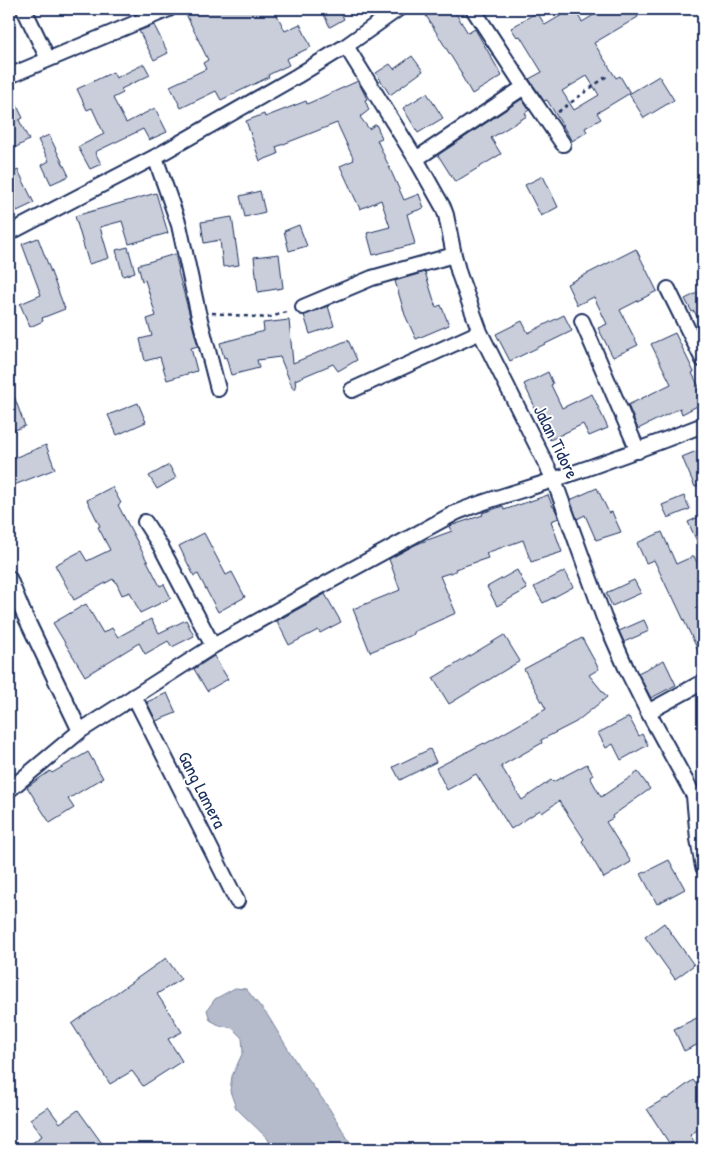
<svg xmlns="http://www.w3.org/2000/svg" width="712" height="1158" font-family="'Patrick Hand',sans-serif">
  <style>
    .water { fill: #b5bbca; stroke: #77839f }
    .building { fill: #caceda; stroke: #1b2f5e; fill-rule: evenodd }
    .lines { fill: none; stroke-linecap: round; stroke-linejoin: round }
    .minor-casing { stroke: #1b2f5e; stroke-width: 18 }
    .path { stroke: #1b2f5e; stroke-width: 2.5; stroke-dasharray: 4 4; stroke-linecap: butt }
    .minor { stroke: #fff; stroke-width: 14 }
    .labels { text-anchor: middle; stroke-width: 4; stroke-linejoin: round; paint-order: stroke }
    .street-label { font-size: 18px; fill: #1b2f5e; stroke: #fff }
  </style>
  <rect width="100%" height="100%" fill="#fff"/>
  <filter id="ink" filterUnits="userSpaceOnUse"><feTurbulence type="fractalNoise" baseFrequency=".02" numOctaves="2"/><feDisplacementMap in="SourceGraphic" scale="10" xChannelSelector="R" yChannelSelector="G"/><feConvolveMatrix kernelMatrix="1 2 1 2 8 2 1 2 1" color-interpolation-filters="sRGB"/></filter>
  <g filter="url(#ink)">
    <path class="water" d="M235 988 246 989 268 1016 299 1067 329 1108 354 1149H274L267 1138 236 1108 230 1091 232 1076 243 1052 242 1038 232 1028 219 1025 210 1020 207 1010 215 999Z"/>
    <path class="building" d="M193 9H274L285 31 300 24 311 47 286 59 289 65 268 75 269 77 221 100 216 91 181 108 170 86 206 69 203 63 208 60 185 12Z
      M332 9H339L344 19 330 27 323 13Z
      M435 9H453L468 33 475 29 502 76 472 94 461 75 462 74 425 14Z
      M572 9H574L582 22 604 9H633L638 17 594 43 616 78 620 76 630 93 597 113 601 119 585 128 587 132 572 141 547 100 544 101 529 79 542 72 520 36 517 37 511 28 537 12 545 25ZM587 76 599 95 574 110 562 91Z
      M154 25 168 53 154 60 139 31Z
      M412 56 423 71 390 95 376 73 390 64 394 69Z
      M144 64 150 75 121 89 123 93 113 98 126 123 155 108 167 132 149 140 143 129 95 152 101 164 90 169 78 147 104 134 92 108 87 110 77 89 113 72 116 78Z
      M659 76 674 100 644 118 629 94Z
      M358 81 367 99 365 100 369 110 360 117 369 129 376 124 382 138 377 140 404 200 419 194 424 208 407 214 415 244 373 255 367 233 390 227 381 200 360 209 340 166 354 160 337 123 276 147 278 154 260 161 246 121 264 114 265 117 306 101 307 104Z
      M9 89 23 118 19 120 29 140 9 151Z
      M427 93 443 118 418 133 403 108Z
      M522 99 529 110 525 113 527 116 491 138 501 154 455 182 438 155Z
      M49 135 69 176 51 184 42 165 49 161 38 140Z
      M18 170 34 203 17 211 9 194V175Z
      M543 176 558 207 541 216 525 185Z
      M260 191 265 212 245 217 240 196Z
      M156 193 168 233 129 244 122 221 100 227 109 258 89 264 75 216Z
      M232 217 239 265 223 267 220 240 204 243 201 222Z
      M299 225 307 246 289 251 284 231Z
      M38 238 65 309 42 318 43 321 30 327 20 304 41 295 22 244Z
      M128 247 135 272 123 276 116 250Z
      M636 249 657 291 620 310 638 345 613 357 598 328 607 324 594 297 577 305 567 284Z
      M175 254 179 270 178 271 198 346 191 348 197 371 167 380 160 357 145 361 140 339 152 336 147 319 156 316 145 280 142 281 138 265Z
      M279 254 283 288 258 292 254 257Z
      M425 272 436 307 441 305 449 325 416 339 405 315 395 281Z
      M703 290V328L694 311 692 312 685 299Z
      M328 306 334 326 310 334 304 315Z
      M564 315 572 331 510 361 496 334 522 321 528 333Z
      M289 320 293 363 348 340 357 360 338 371 333 364 295 380 296 388 293 389 280 357 257 360 259 368 231 375 226 357 224 358 220 343 264 331 263 323Z
      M675 333 694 372 692 373 703 395V403L682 414 680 408 638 429 628 405 671 384 651 344Z
      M548 372 553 384 551 385 562 408 592 394 608 428 589 436 583 424 550 440 533 406 534 405 524 384Z
      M9 385H10L25 426 9 432Z
      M138 403 146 422 117 435 108 415Z
      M46 445 55 469 9 487V460Z
      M699 450 703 460V483L695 487 682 457Z
      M169 465 176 478 157 489 149 476Z
      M112 487 121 503 118 505 160 586 164 584 171 598 140 613 130 592 122 595 115 580 114 581 113 579 74 600 55 565 81 551 87 561 110 550 98 527 100 526 87 500Z
      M597 488 609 513 612 512 621 532 596 540 585 515 577 519 570 500Z
      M548 495 553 507H554L559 518 551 521 562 552 531 562 523 540 486 553 488 558 455 569 456 571 440 576 456 613 413 632 414 634 370 652 353 609 400 590 389 559 415 545 422 542 452 531 450 526 483 515 482 513 503 506 504 510Z
      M684 496 690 509 668 518 662 505Z
      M703 515V554L688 522Z
      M662 532 676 564 694 556 703 576V661L672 595 671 596 654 560 646 563 637 543Z
      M204 533 226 575 232 572 245 597 218 612 198 574 194 576 179 546Z
      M517 570 527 589 497 606 487 587Z
      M565 571 573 587 543 603 534 587Z
      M634 580 641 593 612 606 606 593Z
      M325 594 341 622 320 633 318 630 289 645 277 621Z
      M86 604 103 633 112 628 118 637 151 619 159 633 186 620 194 636 172 647 168 641 145 654 139 643 85 676 53 623Z
      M644 620 649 631 624 642 619 631Z
      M504 635 520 661 449 704 433 678Z
      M582 638 599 669 589 675 607 697 576 722 541 740 542 743 501 766 522 800 551 780 553 782 587 764 593 775 590 777 601 797 638 772 650 789 612 816 613 818 606 822 631 862 604 878 582 841 584 839 559 801 542 813 540 810 511 829 476 774 447 790 436 768 484 743 485 744 546 709 524 669Z
      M214 656 228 679 207 691 194 669Z
      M664 660 676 685 651 698 638 673Z
      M167 693 176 713 156 721 147 702Z
      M629 717 639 736 642 734 648 745 621 760 613 744 606 748 598 733Z
      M430 749 436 762 400 780 393 767Z
      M88 752 103 778 68 799 74 808 50 823 27 787 50 771 52 773Z
      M669 860 685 889 657 904 641 874Z
      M664 923 694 965 675 979 645 937Z
      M166 958 181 979 157 994 182 1032 168 1039 182 1061 143 1086 132 1071 110 1084 72 1024Z
      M703 1015V1042L684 1051 674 1029Z
      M693 1080 703 1093V1126L690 1135 699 1149H673L647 1109 666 1098 667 1099Z
      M48 1107 60 1123 78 1110 106 1149H24L42 1136 30 1119Z"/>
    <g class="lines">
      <defs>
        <path id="minor" d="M24 9 48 59
          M473 9 524 87 563 144
          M346 46 416 159 443 207 446 215 454 255 459 274 480 332 554 480 604 618 627 670 648 712 694 796 698 839 703 867
          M9 76 169 9
          M155 157 179 225 198 312 218 389
          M416 159 524 87
          M9 233 155 157 297 76 346 46 398 9
          M668 289 703 360
          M303 307 372 278 454 255
          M582 321 638 451
          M352 390 480 332
          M145 522 161 547 213 646
          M9 578 23 612 80 731
          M134 696 237 901
          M648 712 703 682
          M9 790 80 731 213 646 314 590 455 513C488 499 522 491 556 479 606 462 655 444 703 425"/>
      </defs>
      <use href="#minor" class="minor-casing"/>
      <path class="path" d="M558 112 607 76
        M212 313 267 318 290 311"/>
      <use href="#minor" class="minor"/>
    </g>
  </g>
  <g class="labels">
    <g class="street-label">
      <text transform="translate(556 442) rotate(64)" y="6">Jalan Tidore</text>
      <text transform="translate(202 790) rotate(63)" y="6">Gang Lamera</text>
    </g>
  </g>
  <rect width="712" height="1158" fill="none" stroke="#fff" stroke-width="30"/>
  <rect x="15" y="15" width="682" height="1128" fill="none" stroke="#1b2f5e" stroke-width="2" filter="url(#ink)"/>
</svg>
